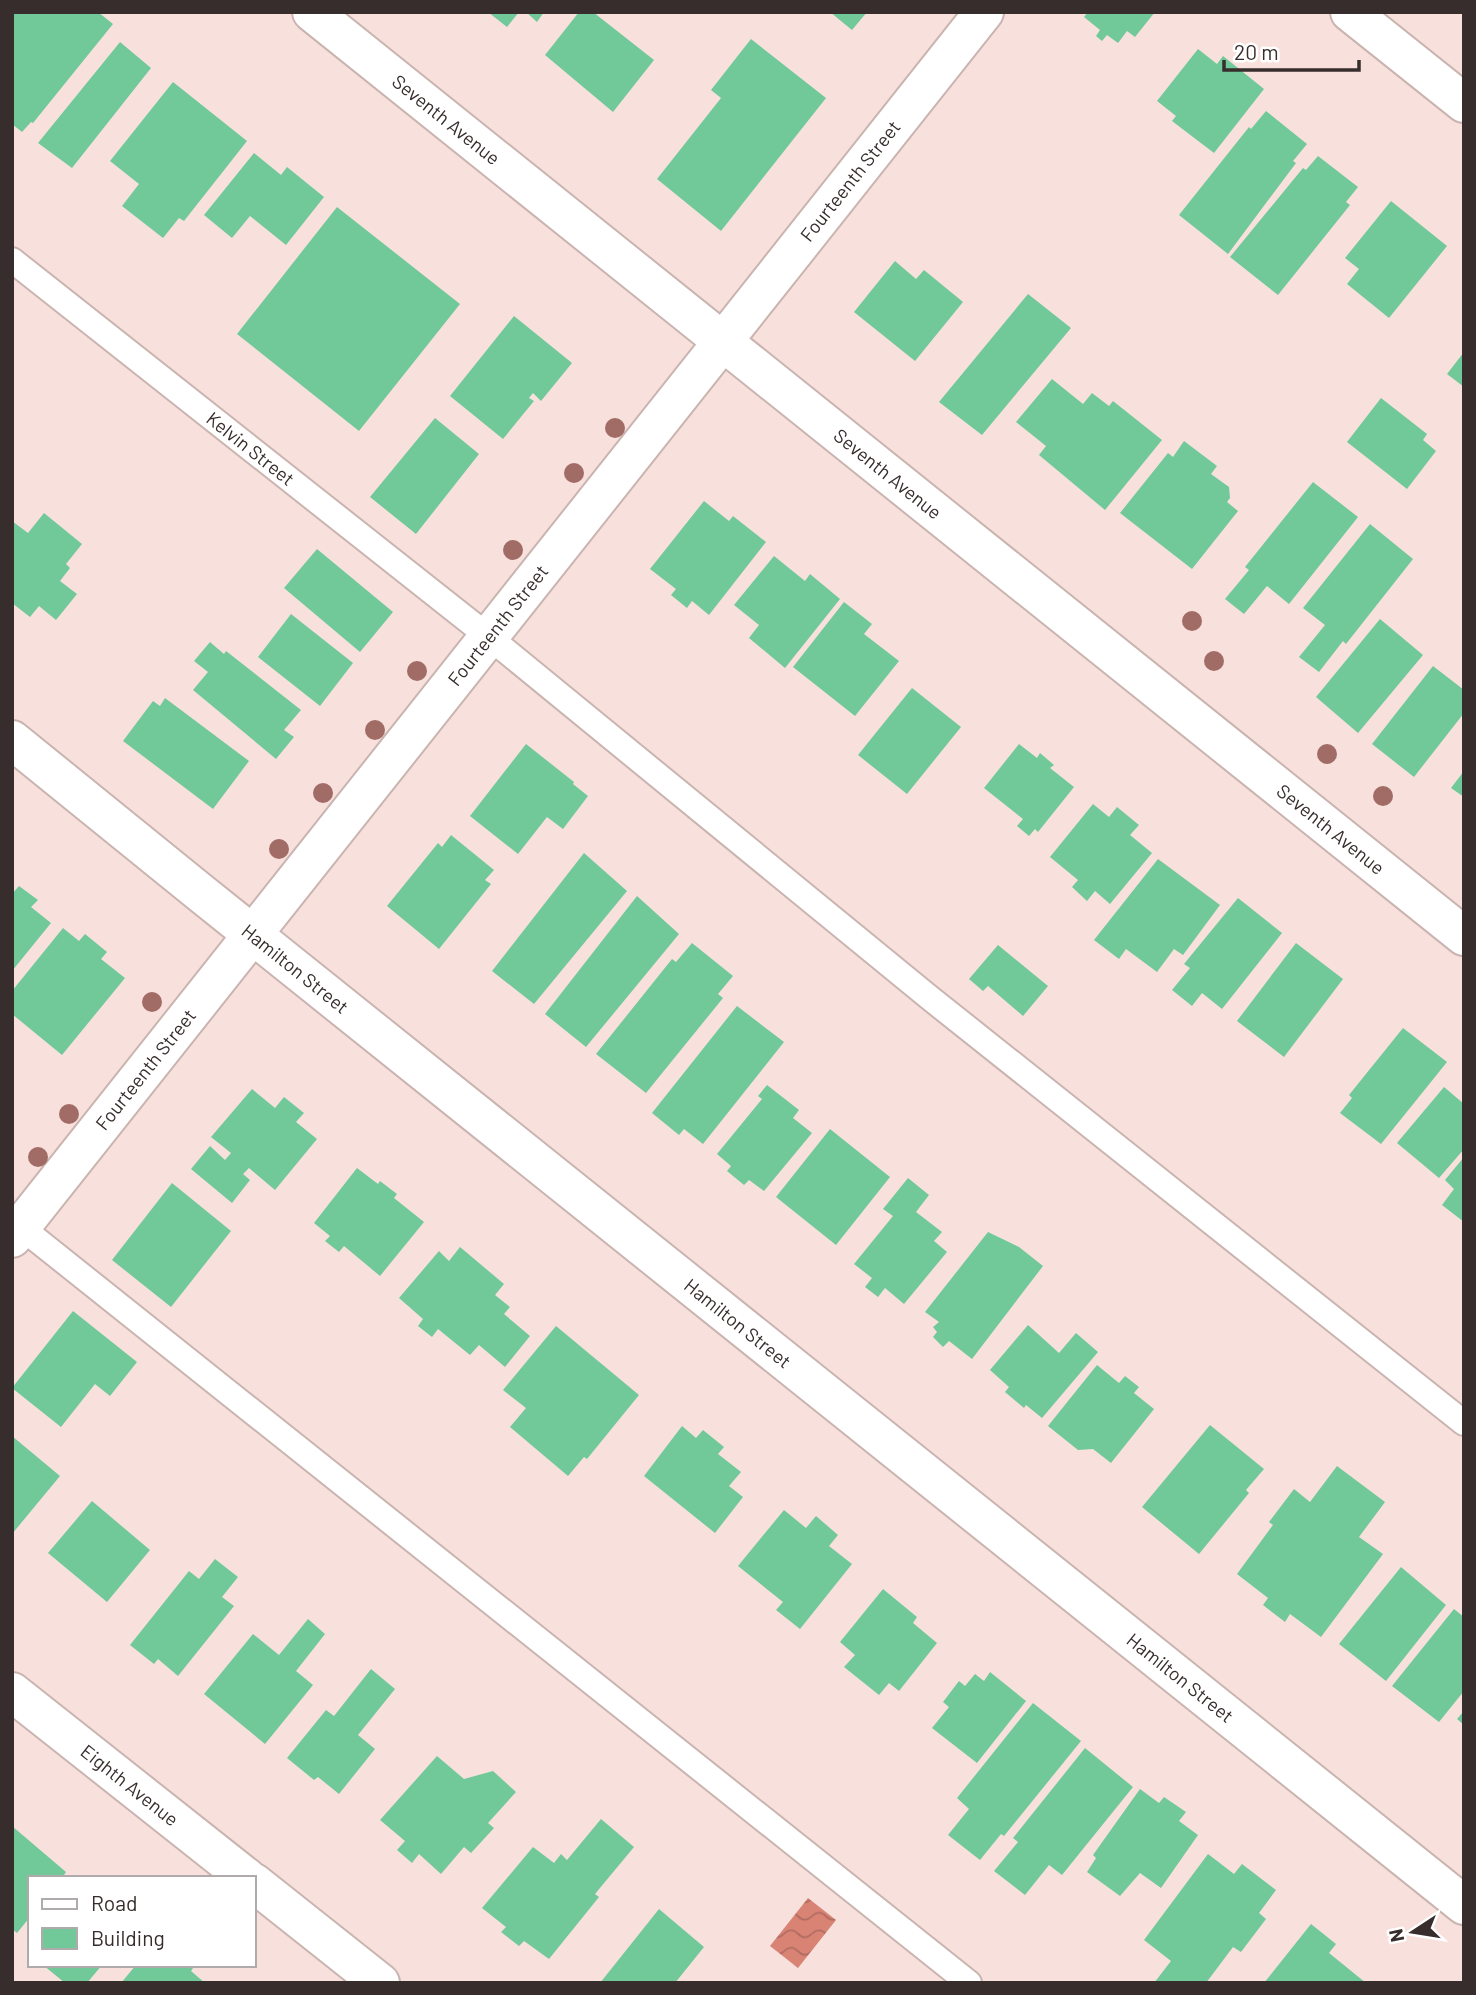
<svg xmlns="http://www.w3.org/2000/svg" width="1476" height="1995" font-family="Barlow,sans-serif">
  <style>
    .water { fill: url(#water-waves) }
    .building { fill: #71c899 }
    .lines { fill: none; stroke-linecap: round; stroke-linejoin: round }
    .service-casing { stroke: #cab4b0; stroke-width: 28 }
    .minor-casing { stroke: #cab4b0; stroke-width: 42 }
    .tertiary-casing { stroke: #cab4b0; stroke-width: 42 }
    .service { stroke: #fff; stroke-width: 24 }
    .minor { stroke: #fff; stroke-width: 38 }
    .tertiary { stroke: #fff; stroke-width: 38 }
    .tree { fill: #a26c66 }
    .labels { text-anchor: middle; stroke-width: 5; stroke-linejoin: round; paint-order: stroke }
    .street-label { font-size: 19px; fill: #362d2c; stroke: #fff }
  </style>
  <defs>
    <pattern id="water-waves" width="16" height="10" patternUnits="userSpaceOnUse" patternTransform="scale(1.75)"><rect width="16" height="10" fill="#d98375"/><path d="M0 5q4-4 8 0t8 0" fill="none" stroke="#b16c60"/></pattern>
  </defs>
  <rect width="100%" height="100%" fill="#f8e1dd"/>
  <path class="water" d="M808 1898 836 1920 798 1968 770 1946Z"/>
  <path class="building" d="M12 12H98L113 24 33 123 31 122 22 132 12 124Z
    M488 12H519L507 27Z
    M526 12H544L537 22Z
    M579 12H593L654 60 613 112 545 55Z
    M830 12H867L852 30Z
    M1088 12H1155L1135 37 1127 31 1118 43 1107 35 1102 41 1096 36 1100 30 1084 17Z
    M751 39 826 98 721 231 657 179 721 98 711 90Z
    M120 42 151 68 72 168 38 143Z
    M1198 49 1217 64 1223 56 1264 89 1214 153 1172 121 1176 116 1157 101Z
    M173 82 247 141 184 221 179 218 163 238 122 206 139 184 110 161Z
    M1266 111 1307 144 1293 161 1296 163 1228 254 1179 215 1249 127 1251 129Z
    M254 153 281 175 287 167 324 197 286 245 250 216 232 238 204 215Z
    M1318 156 1358 187 1346 202 1350 205 1278 295 1230 257 1303 168 1306 170Z
    M1391 201 1447 246 1389 318 1347 284 1359 269 1345 258Z
    M337 207 460 304 359 431 237 334Z
    M895 261 916 279 924 270 963 302 915 361 854 312Z
    M1028 294 1071 328 982 435 939 402Z
    M514 316 572 363 541 401 533 393 529 398 534 401 503 439 450 396Z
    M1464 352V387L1447 374Z
    M1052 379 1083 404 1092 393 1109 406 1113 401 1162 440 1105 510 1039 455 1046 446 1016 422Z
    M1381 398 1427 434 1423 440 1436 451 1407 489 1347 442Z
    M435 418 479 454 416 534 370 497Z
    M1184 441 1217 466 1211 474 1229 487 1230 498 1227 502 1238 511 1192 569 1120 513 1168 453 1173 457Z
    M1313 482 1358 517 1289 604 1267 586 1244 614 1225 599 1249 570 1245 567Z
    M704 501 729 521 733 516 766 542 709 615 692 601 687 608 671 595 676 589 650 569Z
    M44 513 82 544 66 564 70 568 60 581 77 594 56 620 39 606 30 617 12 603V521L28 533Z
    M1370 524 1413 559 1346 644 1343 641 1319 672 1299 657 1325 625 1303 608Z
    M317 549 393 612 360 652 284 588Z
    M774 556 805 581 810 574 840 599 785 668 749 638 759 625 734 605Z
    M844 602 872 624 864 634 899 661 855 716 793 667Z
    M291 614 353 663 320 706 258 657Z
    M1380 619 1423 655 1358 733 1316 697Z
    M210 642 224 654 226 651 301 710 284 730 294 737 276 759 193 690 208 672 194 661Z
    M1433 666 1464 690V713L1414 777 1372 744Z
    M912 688 961 727 907 794 858 755Z
    M165 698 249 761 213 809 123 741 153 701 160 706Z
    M526 744 574 782 573 784 588 796 563 829 547 817 518 854 470 816Z
    M1019 744 1037 758 1040 753 1054 765 1050 768 1074 787 1038 832 1035 829 1029 836 1017 826 1023 819 984 788Z
    M1464 771V797L1451 788Z
    M1093 804 1109 817 1117 807 1139 825 1130 835 1152 853 1110 904 1095 891 1087 901 1072 887 1078 880 1050 857Z
    M451 835 494 870 485 880 491 884 439 949 387 906 438 843 442 847Z
    M584 853 627 891 534 1004 492 971Z
    M1158 859 1220 905 1183 955 1174 949 1157 972 1126 949 1119 959 1094 940Z
    M19 886 38 900 31 907 51 923 12 971V894Z
    M637 896 679 934 586 1047 545 1014Z
    M1238 898 1282 933 1222 1009 1202 993 1192 1006 1172 990 1190 968 1184 964Z
    M63 928 79 941 85 934 107 952 101 959 125 978 62 1055 12 1014V991Z
    M692 943 733 976 718 994 723 998 646 1093 596 1054 672 959 676 962Z
    M1296 943 1343 979 1284 1057 1237 1021Z
    M998 945 1048 986 1023 1016 988 986 983 991 969 979Z
    M737 1006 784 1042 703 1144 684 1129 679 1135 652 1113Z
    M1403 1028 1447 1062 1381 1144 1340 1113 1352 1098 1349 1095Z
    M767 1085 799 1110 793 1118 812 1133 764 1191 749 1180 744 1185 727 1171 731 1166 717 1154 762 1099 758 1096Z
    M1444 1087 1464 1104V1149L1439 1178 1397 1143Z
    M252 1089 275 1108 284 1097 304 1113 296 1122 317 1139 275 1190 249 1168 243 1174 250 1180 232 1203 191 1169 210 1146 225 1160 231 1153 211 1137Z
    M830 1129 890 1177 836 1245 776 1197Z
    M1464 1157V1222L1442 1205 1454 1189 1445 1180Z
    M357 1168 378 1184 380 1181 397 1194 394 1198 424 1222 380 1276 344 1246 339 1252 325 1241 330 1236 314 1223Z
    M908 1178 929 1195 916 1212 942 1232 934 1241 947 1252 904 1304 885 1288 878 1297 865 1287 872 1278 854 1264 893 1216 883 1209Z
    M172 1183 231 1231 171 1307 112 1260Z
    M988 1232 1019 1247 1043 1266 972 1359 949 1341 943 1347 933 1337 937 1332 933 1327 939 1322 925 1312Z
    M460 1247 504 1284 495 1295 510 1307 504 1314 530 1336 505 1367 479 1345 470 1355 438 1329 432 1337 418 1326 423 1319 399 1298 439 1251 449 1261Z
    M73 1311 137 1362 110 1396 95 1384 61 1427 12 1388Z
    M1028 1325 1059 1353 1076 1333 1098 1352 1042 1418 1026 1405 1024 1408 1005 1392 1009 1387 990 1370Z
    M556 1326 639 1395 587 1459 584 1457 568 1476 510 1427 526 1408 503 1390Z
    M1097 1365 1119 1383 1125 1376 1139 1387 1134 1393 1154 1409 1111 1463 1093 1449 1078 1450 1048 1426Z
    M1210 1425 1264 1469 1246 1490 1249 1493 1199 1554 1142 1507Z
    M682 1426 696 1438 703 1430 724 1447 718 1454 741 1472 729 1486 743 1497 715 1533 644 1476Z
    M12 1436 60 1476 12 1534Z
    M1337 1466 1385 1502 1359 1537 1383 1554 1321 1637 1290 1614 1285 1622 1263 1605 1268 1598 1237 1574 1273 1525 1269 1522 1294 1489 1310 1502Z
    M92 1501 150 1550 107 1602 48 1553Z
    M784 1510 806 1528 816 1516 838 1535 829 1546 852 1564 800 1629 776 1610 783 1602 738 1566Z
    M215 1559 238 1577 222 1597 234 1606 178 1676 158 1659 154 1664 130 1645 189 1571 199 1579Z
    M1401 1567 1446 1605 1386 1681 1339 1644Z
    M883 1589 917 1617 913 1623 937 1643 899 1691 889 1683 879 1695 844 1667 855 1655 840 1642Z
    M1454 1609 1464 1617V1691L1439 1722 1392 1686Z
    M308 1619 325 1634 296 1671 313 1685 265 1744 204 1694 253 1634 279 1655Z
    M371 1669 395 1689 358 1735 375 1749 339 1794 318 1777 314 1780 287 1758 326 1710 334 1716Z
    M990 1672 1026 1701 977 1763 932 1728 949 1707 943 1702 959 1681 965 1686 975 1674 984 1681Z
    M1033 1703 1081 1741 1004 1836 1001 1834 980 1860 948 1835 969 1809 957 1798Z
    M1464 1711V1725L1457 1719Z
    M1085 1748 1133 1787 1062 1875 1049 1865 1025 1895 994 1871 1018 1842 1013 1838Z
    M437 1756 464 1779 493 1771 516 1792 488 1823 494 1828 471 1853 464 1847 441 1874 419 1854 412 1863 397 1850 405 1841 380 1820Z
    M1140 1789 1159 1803 1164 1797 1186 1812 1179 1821 1198 1835 1161 1888 1140 1873 1120 1896 1087 1872 1096 1858 1093 1855Z
    M601 1819 634 1847 595 1894 599 1897 549 1959 524 1941 519 1946 501 1932 506 1927 482 1908 533 1847 554 1863 561 1854 567 1860Z
    M12 1826 66 1872 62 1878H30V1917L17 1933 12 1929Z
    M1208 1854 1234 1874 1242 1864 1276 1890 1259 1913 1266 1919 1241 1952 1233 1947 1206 1983H1154L1171 1961 1144 1940Z
    M659 1909 704 1947 675 1983H600Z
    M1311 1924 1336 1944 1329 1953 1366 1983H1264Z
    M43 1965H102L87 1983H65Z
    M136 1965H195L191 1971 205 1983H121Z"/>
  <g class="lines">
    <defs>
      <g id="service">
        <path id="s1" d="M12 260 489 637 930 998 1464 1423"/>
        <path d="M12 1220 969 1983"/>
      </g>
      <g id="minor">
        <path id="s2" d="M312 12 1464 936"/>
        <path d="M1350 12 1464 103"/>
        <path id="s3" d="M12 740 202 894 1464 1905"/>
        <path id="s4" d="M12 1238 984 12"/>
      </g>
      <g id="tertiary">
        <path id="s5" d="M12 1692 247 1878"/>
        <path d="M254 1883 380 1983"/>
      </g>
    </defs>
    <use href="#service" class="service-casing"/>
    <use href="#minor" class="minor-casing"/>
    <use href="#tertiary" class="tertiary-casing"/>
    <use href="#service" class="service"/>
    <use href="#minor" class="minor"/>
    <use href="#tertiary" class="tertiary"/>
  </g>
  <g class="tree">
    <circle cx="615" cy="428" r="10"/>
    <circle cx="574" cy="473" r="10"/>
    <circle cx="513" cy="550" r="10"/>
    <circle cx="1192" cy="621" r="10"/>
    <circle cx="1214" cy="661" r="10"/>
    <circle cx="417" cy="671" r="10"/>
    <circle cx="375" cy="730" r="10"/>
    <circle cx="1327" cy="754" r="10"/>
    <circle cx="323" cy="793" r="10"/>
    <circle cx="1383" cy="796" r="10"/>
    <circle cx="279" cy="849" r="10"/>
    <circle cx="152" cy="1002" r="10"/>
    <circle cx="69" cy="1114" r="10"/>
    <circle cx="38" cy="1157" r="10"/>
  </g>
  <g class="labels">
    <g class="street-label">
      <text dy="7" stroke="none"><textPath href="#s2" startOffset="172">Seventh Avenue</textPath></text>
      <text dy="7" stroke="none"><textPath href="#s4" startOffset="1349">Fourteenth Street</textPath></text>
      <text dy="7" stroke="none"><textPath href="#s1" startOffset="304">Kelvin Street</textPath></text>
      <text dy="7" stroke="none"><textPath href="#s2" startOffset="738">Seventh Avenue</textPath></text>
      <text dy="7" stroke="none"><textPath href="#s4" startOffset="782">Fourteenth Street</textPath></text>
      <text dy="7" stroke="none"><textPath href="#s2" startOffset="1306">Seventh Avenue</textPath></text>
      <text dy="7" stroke="none"><textPath href="#s3" startOffset="364">Hamilton Street</textPath></text>
      <text dy="7" stroke="none"><textPath href="#s4" startOffset="215">Fourteenth Street</textPath></text>
      <text dy="7" stroke="none"><textPath href="#s3" startOffset="931">Hamilton Street</textPath></text>
      <text dy="7" stroke="none"><textPath href="#s3" startOffset="1498">Hamilton Street</textPath></text>
      <text dy="7" stroke="none"><textPath href="#s5" startOffset="150">Eighth Avenue</textPath></text>
    </g>
  </g>
  <rect width="1476" height="1995" fill="none" stroke="#362d2c" stroke-width="28"/>
  <rect x="28" y="1876" width="228" height="91" fill="#ffffff" stroke="#afabab" stroke-width="2"/>
  <rect x="42" y="1899" width="35" height="10" fill="#ffffff" stroke="#afabab" stroke-width="2"/>
  <text x="91" y="1911" font-size="21" fill="#362d2c">Road</text>
  <rect x="42" y="1928" width="35" height="21" fill="#71c899" stroke="#afabab" stroke-width="2"/>
  <text x="91" y="1946" font-size="21" fill="#362d2c">Building</text>
  <g transform="translate(1413 1932) rotate(258)" stroke="#ffffff" stroke-width="5" paint-order="stroke">
  <path d="M0-5L12 26L0 18L-12 26Z" fill="#362d2c"/>
  <text y="-10" font-size="19" font-weight="bold" text-anchor="middle" fill="#362d2c">N</text>
  </g>
  <path d="M1224 60v10h135v-10" fill="none" stroke="#362d2c" stroke-width="3.5"/>
  <text x="1234" y="60" font-size="21" fill="#362d2c" stroke="#ffffff" stroke-width="5" paint-order="stroke">20 m</text>
</svg>
